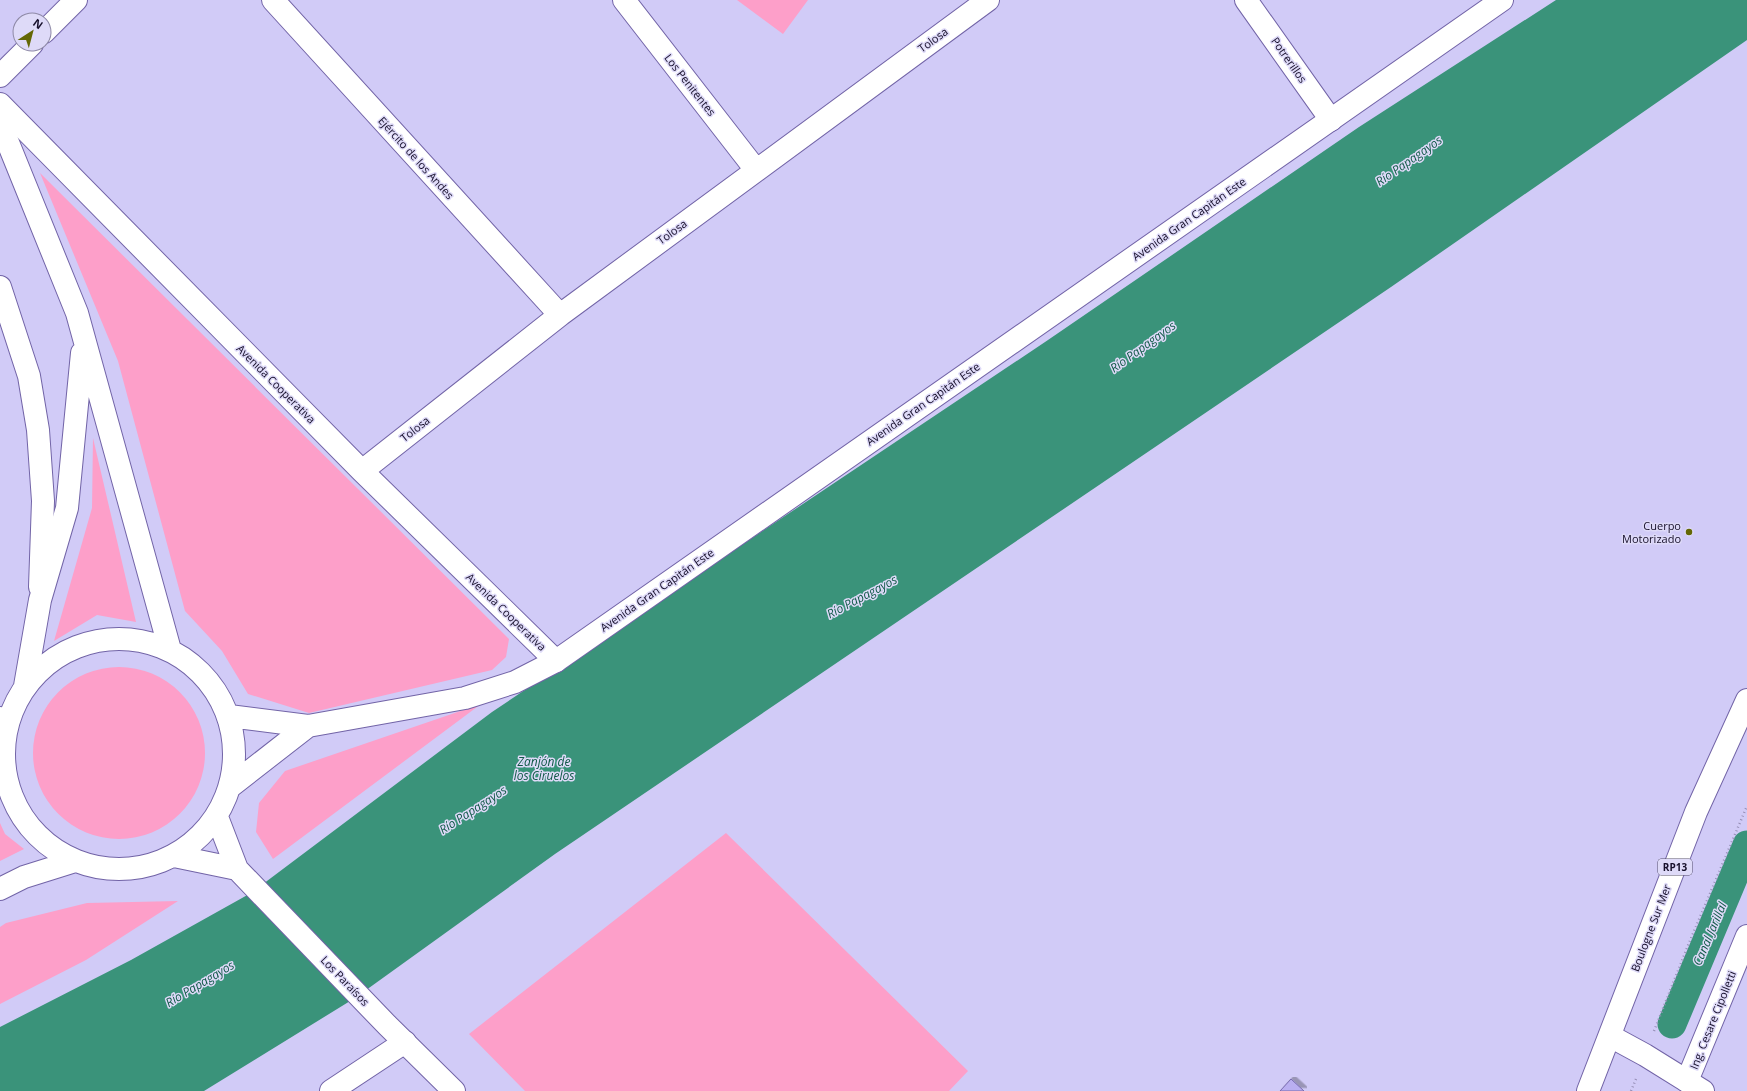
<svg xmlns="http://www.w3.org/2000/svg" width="1747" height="1091" font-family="'Open Sans',sans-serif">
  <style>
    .green { fill: #fd9fc9 }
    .water { fill: #3a937a }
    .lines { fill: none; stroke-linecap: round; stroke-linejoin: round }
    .canal { stroke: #3a937a; stroke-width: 29 }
    .building { fill: #baaff1; stroke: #786bae; filter: url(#shadow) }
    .street-casing { stroke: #7264a7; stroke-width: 24 }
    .secondary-casing { stroke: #7264a7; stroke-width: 24 }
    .primary-casing { stroke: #7264a7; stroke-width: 24 }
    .path { stroke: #9790b7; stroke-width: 2.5; stroke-dasharray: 1 3; stroke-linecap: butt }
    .street { stroke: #fff; stroke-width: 22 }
    .secondary { stroke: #fff; stroke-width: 22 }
    .primary { stroke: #fff; stroke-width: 22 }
    .poi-dot { fill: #646704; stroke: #dedaf8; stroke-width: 1.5 }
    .labels { text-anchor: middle; stroke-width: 3; stroke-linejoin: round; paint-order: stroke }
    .shield { fill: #dedaf8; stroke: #524c68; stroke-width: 1 }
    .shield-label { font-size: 10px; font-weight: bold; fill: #160f2a }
    .street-label { font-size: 11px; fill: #160f2a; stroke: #dedaf8 }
    .poi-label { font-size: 11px; fill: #160f2a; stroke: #dedaf8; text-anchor: end }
    .water-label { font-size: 12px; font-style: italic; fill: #0f5846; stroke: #dedaf8 }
  </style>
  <defs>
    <filter id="shadow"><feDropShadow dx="3.5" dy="-3.5" stdDeviation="0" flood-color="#0004"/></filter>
  </defs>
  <rect width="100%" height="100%" fill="#d1cbf7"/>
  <path class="green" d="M737 0H808L783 34Z
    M40 173 509 639 506 657 492 670 309 713 248 694 222 651 185 611 118 361Z
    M93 438 136 622 97 615 54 641 92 508Z
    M33 753a86 86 0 1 1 172 0a86 86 0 1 1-172 0Z
    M481 704 273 859 256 832 259 803 285 771Z
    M0 823 5 834 24 849 0 861Z
    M726 833 968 1071 949 1091H525L469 1034Z
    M178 901 86 960 0 1004V927L6 923 87 903Z"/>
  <path class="water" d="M1556 0H1747V40L1391 287 555 854 355 998 204 1091H0V1027L131 960 251 893 492 712 1048 340 1359 127Z"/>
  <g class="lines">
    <path class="canal" d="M1672 1024 1747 845"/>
  </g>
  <path class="building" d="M1291 1079 1304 1091H1280Z"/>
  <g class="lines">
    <defs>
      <path id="street" d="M273 0 560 315
        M624 0 756 170
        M1246 0 1331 120
        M44 32 76 0
        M0 76 32 44
        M0 104 362 471 556 661
        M0 287 29 376 38 430 43 501 40 587
        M362 471 560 315 988 0
        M0 718 6 720
        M1687 1081 1747 936
        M331 1091 405 1042"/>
      <path id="secondary" d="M0 123 77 313 170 650
        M4 754a115 115 0 1 1 230 0a115 115 0 1 1-230 0Z
        M25 686 40 600 67 508 82 353
        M229 716 308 726 465 698 515 682 556 661 1502 0
        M231 786 308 726
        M217 817 237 869 387 1025 454 1091
        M174 856 237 869
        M0 889 24 877 75 861
        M1610 1036 1645 1055 1703 1091"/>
      <path id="primary" d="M1588 1091 1696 812 1747 700"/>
    </defs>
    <use href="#street" class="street-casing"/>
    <use href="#secondary" class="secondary-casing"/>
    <use href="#primary" class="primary-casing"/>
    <path class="path" d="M1654 1031 1689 943 1747 806
      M1631 1091 1636 1079"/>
    <use href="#street" class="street"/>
    <use href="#secondary" class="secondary"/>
    <use href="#primary" class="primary"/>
  </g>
  <circle class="poi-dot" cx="1689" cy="532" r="4"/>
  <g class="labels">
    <rect class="shield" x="1658" y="859" width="34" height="16" rx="3"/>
    <g class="shield-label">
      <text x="1675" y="871">RP13</text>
    </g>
    <g class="street-label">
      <text transform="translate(933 40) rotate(-36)" y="4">Tolosa</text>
      <text transform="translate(1289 60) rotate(55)" y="4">Potrerillos</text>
      <text transform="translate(690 85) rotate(52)" y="4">Los Penitentes</text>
      <text transform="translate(416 158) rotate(48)" y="4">Ejército de los Andes</text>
      <text transform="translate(1189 219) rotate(-35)" y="4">Avenida Gran Capitán Este</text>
      <text transform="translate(672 232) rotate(-36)" y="4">Tolosa</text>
      <text transform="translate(276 384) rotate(45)" y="4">Avenida Cooperativa</text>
      <text transform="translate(923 404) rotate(-35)" y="4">Avenida Gran Capitán Este</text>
      <text transform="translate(415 429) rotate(-38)" y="4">Tolosa</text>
      <text transform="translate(657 590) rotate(-35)" y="4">Avenida Gran Capitán Este</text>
      <text transform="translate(506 612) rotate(44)" y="4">Avenida Cooperativa</text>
      <text transform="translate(1651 928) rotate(-69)" y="4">Boulogne Sur Mer</text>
      <text transform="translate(345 981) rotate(46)" y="4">Los Paraísos</text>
      <text transform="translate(1713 1020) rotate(-68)" y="4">Ing. Cesare Cipolletti</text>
    </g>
    <g class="poi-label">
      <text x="1681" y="530">Cuerpo<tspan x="1681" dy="13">Motorizado</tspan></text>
    </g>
    <g class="water-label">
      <text transform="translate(1409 161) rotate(-35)" y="4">Río Papagayos</text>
      <text transform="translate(1143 347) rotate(-36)" y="4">Río Papagayos</text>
      <text transform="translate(862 597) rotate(-28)" y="4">Río Papagayos</text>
      <text x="544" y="766">Zanjón de<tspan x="544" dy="14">los Ciruelos</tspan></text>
      <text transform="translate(473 810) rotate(-33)" y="4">Río Papagayos</text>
      <text transform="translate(1710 934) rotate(-67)" y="4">Canal Jarillal</text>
      <text transform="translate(200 984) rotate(-31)" y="4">Río Papagayos</text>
    </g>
  </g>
  <g transform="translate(32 32) rotate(36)"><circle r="19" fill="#dedaf8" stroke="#8e89a6"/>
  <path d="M0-3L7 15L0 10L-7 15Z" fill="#646704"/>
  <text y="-6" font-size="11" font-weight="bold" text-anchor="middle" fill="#160f2a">N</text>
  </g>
</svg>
